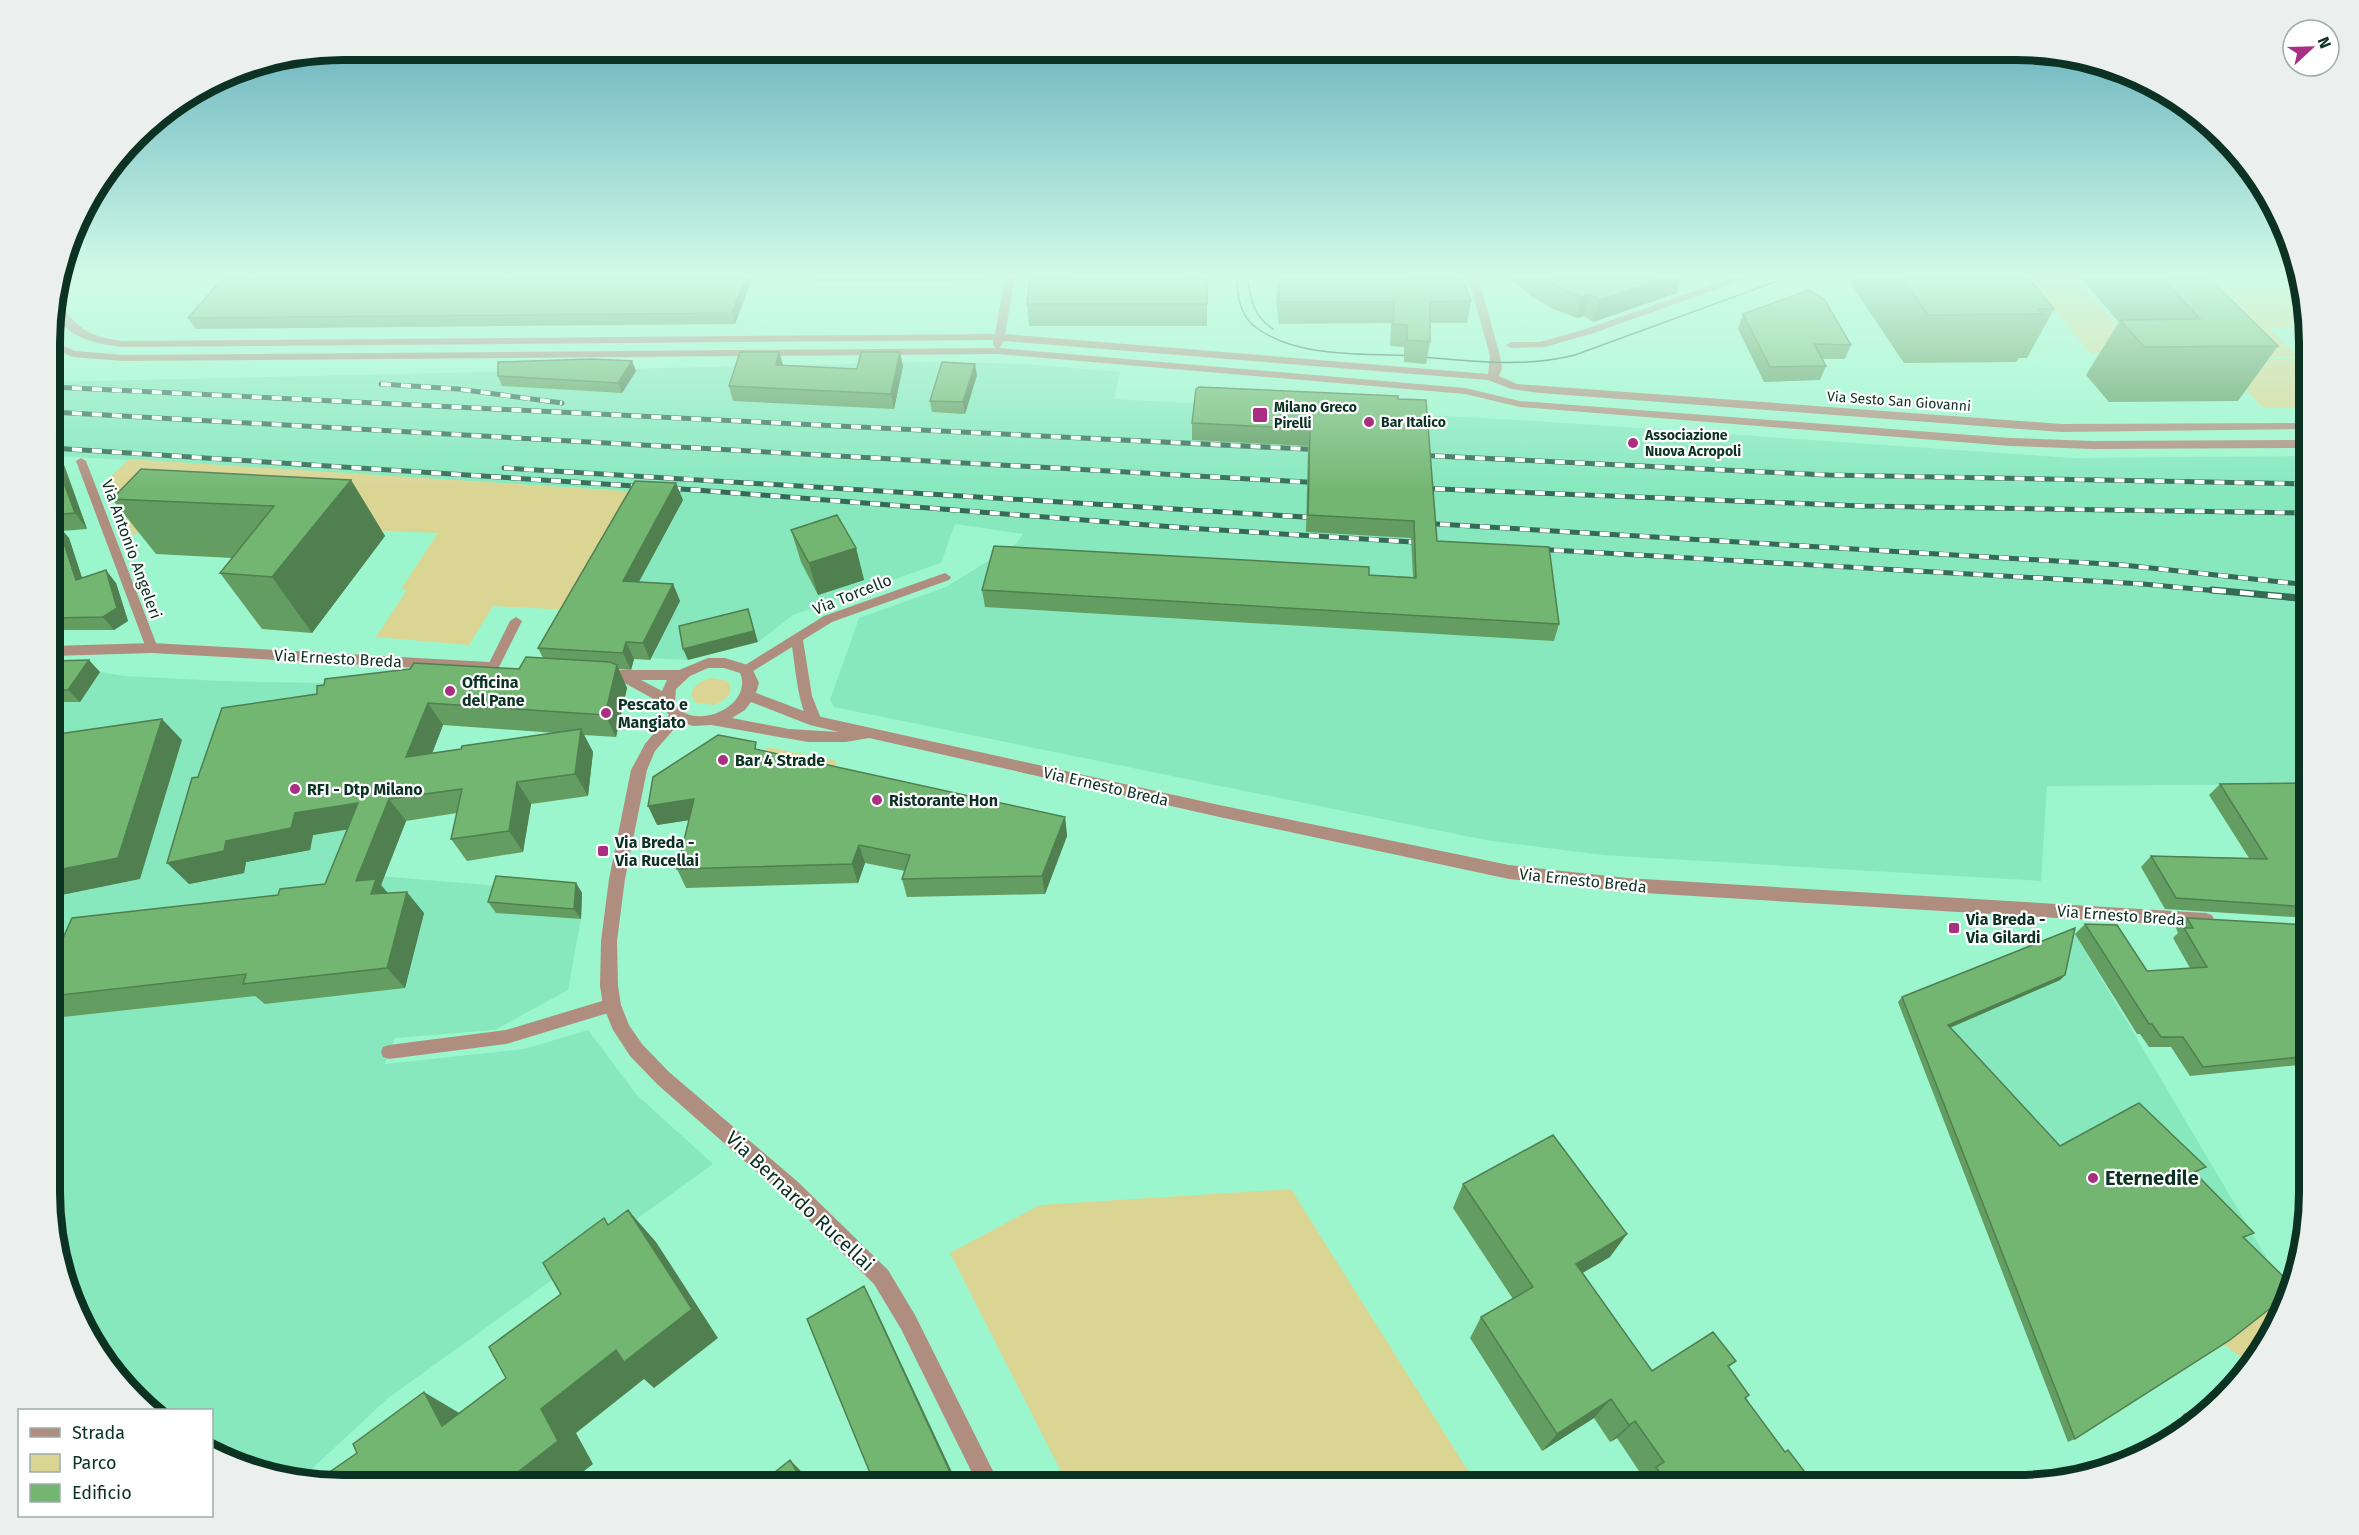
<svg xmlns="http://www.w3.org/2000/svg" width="2359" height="1535" font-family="'Fira Sans',sans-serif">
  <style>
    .built { fill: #87e8be }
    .green { fill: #dbd593 }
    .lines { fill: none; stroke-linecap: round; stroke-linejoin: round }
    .lane { fill: #b08e7f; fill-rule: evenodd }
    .street { fill: #b08e7f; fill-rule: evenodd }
    .tram { stroke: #356b54; stroke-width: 1.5 }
    .rail-far1-casing { stroke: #356b54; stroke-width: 5 }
    .rail-casing { stroke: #356b54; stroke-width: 7 }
    .rail-far1 { stroke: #fff; stroke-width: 4; stroke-dasharray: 10; stroke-linecap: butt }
    .rail { stroke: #fff; stroke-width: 4.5; stroke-dasharray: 14; stroke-linecap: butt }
    .wall { fill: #639d62; fill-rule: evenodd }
    .shaded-wall { fill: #507f50 }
    .building { fill: #73b672; stroke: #507f50; stroke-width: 1.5 }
    .poi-dot { fill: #aa2e81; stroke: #fff; stroke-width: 2 }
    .labels { text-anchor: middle; stroke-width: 4.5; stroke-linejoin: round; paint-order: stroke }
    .far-street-label { font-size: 14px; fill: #0b3223; stroke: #fff }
    .far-poi-label { font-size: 14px; font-weight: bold; fill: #0b3223; stroke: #fff; text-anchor: start }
    .street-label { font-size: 16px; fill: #0b3223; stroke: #fff }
    .poi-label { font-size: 16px; font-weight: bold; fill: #0b3223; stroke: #fff; text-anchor: start }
    .near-poi-label { font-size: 20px; font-weight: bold; fill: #0b3223; stroke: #fff; text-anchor: start }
    .near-street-label { font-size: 20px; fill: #0b3223; stroke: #fff }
    .rim { fill: none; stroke: #0b3223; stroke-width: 8 }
  </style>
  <rect width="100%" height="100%" fill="#9cf6cd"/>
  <path class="built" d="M925 362 1026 364 1120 372 1114 399 1520 420 2073 458 2309 456V784L2047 786 2041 881 1602 855 1485 840 834 707 830 700 859 618 946 587 1016 544 1023 534 955 524 941 563 793 615 758 642 688 660 554 653 646 492 61 456 59 451H52V382Z
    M100 672 125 676 221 681 428 685 356 874 582 893 581 919 568 990 495 1030 395 1038 385 1064 524 1049 588 1030 636 1094 713 1164 387 1399 301 1479 249 1470 212 1452V1410H156L89 1339 52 1230V673Z
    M2075 934 2287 1292 2222 1343 2068 1442 1898 1002 2045 943Z"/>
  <path class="green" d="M2027 277H2074L2147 359 2113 354H2091Z
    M2152 282H2302L2309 328H2269L2298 357 2223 358Z
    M2218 359H2300L2309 368V408H2263Z
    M129 459 640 492 570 610 493 606 469 645 376 637 407 590 401 589 438 533 161 523 133 535 110 477Z
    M712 678 728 681C735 694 725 701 714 705L696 703 691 695C693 685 702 680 712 678Z
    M768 747 837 761 827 780 757 765Z
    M1291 1189 1477 1485H1068L950 1253 1040 1205Z
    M2292 1290 2260 1355 2251 1365 2222 1343Z"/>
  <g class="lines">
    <path class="lane" d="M81 458 86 461 158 648 156 651 152 652 146 648 76 461Z
      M945 573 951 577 949 580 832 622 803 640 812 696 822 721 820 724 815 726C799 721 795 663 792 647L750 673 746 675 740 670 742 667 824 616Z
      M516 617 522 621 499 667 497 670H489L487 667 510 621Z
      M612 998 618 1000 620 1005 618 1010 506 1044 389 1059 383 1057 381 1052 383 1047 389 1045 506 1030Z"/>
    <path class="street" d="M1005 276H1015L1005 334 1488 374 1490 356 1468 276H1478L1500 356 1502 368 1499 376 1517 384 2061 424 2309 423V429L2061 432 1540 393 1511 389 1488 380 1004 341 999 348 1465 388 1520 401 2010 438 2093 441 2309 440V448L2093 449 2010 446 1520 407 1465 394 997 354 123 361 73 357 52 348V341L75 351 123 355 996 348 993 345V340L122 347C95 344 59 336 52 305L54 298 57 299C76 328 87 336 122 341L995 334Z
      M1737 276 1750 277 1594 333 1544 347 1511 348 1506 345 1511 342H1540L1586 329Z
      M152 643 489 662 496 667 489 672 152 653 52 656V646Z
      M708 658H725L751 666 759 683 756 693 817 716 1224 806 1509 865 1627 878 2206 913 2212 915 2214 920 2212 925 2206 927 1627 892 1509 879 1224 818 869 738 846 742H808L711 725 693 726 680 722 655 751 647 770 625 879 617 941 618 986 621 1005 629 1025 642 1044 669 1072 798 1182 888 1270 915 1315 1000 1485H978L901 1329 874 1284 784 1196 657 1084 630 1056 613 1030 603 1005 600 986 601 941 609 879 631 770 645 744 669 715 661 703 619 680H603L596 675 603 670H679ZM708 668H724L740 673C752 701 710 725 685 713 682 711 678 706 675 703L676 689 690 676ZM641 680H667L662 691ZM751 702 810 725 839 732 789 729 732 718 745 710Z
      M2191 1411 2202 1418 2185 1430 2180 1422 2183 1414Z"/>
    <path class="tram" d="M1236 276C1238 296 1239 317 1258 329 1300 358 1361 353 1410 356 1466 360 1520 369 1575 355L1791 276
      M1248 276C1250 299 1253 316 1273 329"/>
    <defs>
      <path id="rail-far1" d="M381 384 458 389 562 403
        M52 387 1325 450
        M52 412 1323 483
        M52 448 696 490 1187 528 1429 543
        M1415 455 1828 475 2309 484
        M504 468 1321 518
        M1415 488 1862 506 2309 513
        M1420 523 2123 565 2309 585
        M1534 549 2143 584 2228 592"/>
      <path id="rail" d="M2212 590 2309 599"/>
    </defs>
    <use href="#rail-far1" class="rail-far1-casing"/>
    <use href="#rail" class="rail-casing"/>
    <use href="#rail-far1" class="rail-far1"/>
    <use href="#rail" class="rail"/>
  </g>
  <path class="wall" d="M225 276H753L735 324 196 329 188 318Z
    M813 276H987L986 281 814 282Z
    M1082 276V279L1207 304V326H1029L1027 304Z
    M1402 276H1461L1471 301 1467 323H1430V342L1426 364 1404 362V347L1390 346 1391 323 1279 324 1276 299 1278 278H1403Z
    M1508 276H1729L1681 278 1677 293 1593 322 1584 316 1577 318 1553 309 1532 297Z
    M1854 276H2027L2054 309 2027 358H2019L2016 362 1904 363 1851 284Z
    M2079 276H2207L2278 346 2238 401 2109 402 2086 375 2119 322Z
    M1743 314 1851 345 1845 359H1822L1826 366 1820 380 1764 382 1738 329Z
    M779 352 783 365 857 369 903 366 894 409 733 401 729 386Z
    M636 371 622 393 502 386 498 376Z
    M977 375 965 414 932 412 930 401Z
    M1398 396 1437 541 1559 624 1554 641 985 607 982 590 1369 575 1413 577 1411 538 1306 532 1308 446 1192 440V423Z
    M52 442 59 451 87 529 62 531 69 538 82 578 116 583 128 621 114 630H52Z
    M351 480 385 536 312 633 262 629 220 573 232 558 156 554 112 499Z
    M683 500 639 582 673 584 680 601 650 660 634 659 631 670 618 669 627 688 616 737 584 735 593 752 588 796 531 804 523 852 467 861 451 839 457 813 406 821 381 885 388 893 424 913 405 988 265 1004 255 996 63 1017 52 1009V963L278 895 325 884 347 829 313 835 310 850 246 862 244 873 189 884 198 777 317 694 410 669H519L543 658 538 648ZM443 725 556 733 461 749 432 754Z
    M791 530 856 548 864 580 818 595 801 562Z
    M52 661 100 672 80 702H52Z
    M759 750 1065 817 1067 836 1045 894 907 897 902 879 905 871 865 863 858 883 686 888 677 869 689 820 657 825Z
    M2309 783V918L2165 909 2141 867 2151 856 2249 858 2209 795 2220 784Z
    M576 883 582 893 581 919 496 913 488 902Z
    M2187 918 2309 925V1064L2190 1076 2171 1047H2149L2140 1034H2137L2075 934 2085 924 2147 971 2190 968 2173 938 2178 933 2176 928Z
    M2065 975 2060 980 1950 1028 2060 1146 2199 1171 2195 1173 2254 1233 2244 1238 2075 1439 2068 1442 1898 1002 1902 997Z
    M1463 1184 1610 1257 1582 1273 1652 1371 1736 1361 1729 1367 1795 1485H1637L1636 1483 1643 1477 1617 1438 1610 1442 1594 1418 1542 1451 1470 1338 1481 1317 1513 1299 1453 1208Z"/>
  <path class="shaded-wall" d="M746 276H753L735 324 732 313Z
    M1669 276H1682L1677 293 1593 322 1599 300Z
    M1590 294 1584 316 1577 318 1582 297Z
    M779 352 783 366 776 365Z
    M900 352 903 366 894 409 891 394Z
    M632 361 636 371 622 393 618 383Z
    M975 364 977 375 965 414 963 402Z
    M52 442 59 451 87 529 75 513 52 450Z
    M351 480 385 536 312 633 272 577Z
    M676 483 683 500 630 598 623 581Z
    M58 525 69 538 87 593 76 580Z
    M856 548 864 580 818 595 809 563Z
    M106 570 116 583 128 621 114 630 103 617Z
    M673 584 680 601 650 660 643 643Z
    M748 609 758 642 688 660 683 649Z
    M626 642 634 659 631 670 623 653Z
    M89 660 100 672 80 702 68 690Z
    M617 665 627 688 616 737 605 715Z
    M428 703 443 725 422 779 406 757Z
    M162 719 182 740 140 879 52 897V871Z
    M581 729 593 752 588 796 575 774Z
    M517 782 531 804 523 852 509 831Z
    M389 799 406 821 381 885 393 900 375 899 356 881Z
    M694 799 703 818 657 825 648 806Z
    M358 803 375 825 313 835 310 850 246 862 244 873 189 884 167 863 295 813Z
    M1065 817 1067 836 1045 894 1042 876Z
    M859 845 865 863 858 883 852 864Z
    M576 883 582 893 581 919 574 909Z
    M407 892 424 913 405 988 387 968Z
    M2065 975 2060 980 1944 1030 1948 1025Z
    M628 1210 656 1242 718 1338 654 1388 644 1379 576 1433 593 1464 566 1485H501L541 1409Z
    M1627 1234 1610 1257 1560 1286 1576 1264Z
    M864 1286 872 1301 958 1485H956Z
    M424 1392 466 1417 442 1426Z
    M1611 1399 1594 1418 1542 1451 1557 1434Z
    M1635 1421 1617 1438 1610 1442 1629 1425Z
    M790 1460 800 1470 810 1485H805Z"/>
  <path class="building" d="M225 276H746L732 313 188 318Z
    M1030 276H1079V279H1180V276H1207V304H1027Z
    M1411 276H1461L1471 301 1430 302V342L1407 340V325L1393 324 1394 302H1280L1278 278H1411Z
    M1539 276H1669L1599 300 1590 294 1582 297 1558 287Z
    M1900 276H2027L2054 309H2039L2043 314 1928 315Z
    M2160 276H2207L2278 346 2144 347 2120 320 2200 319Z
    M1809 290 1824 299 1851 345 1814 344 1826 366 1770 367 1743 314Z
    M740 352H779L776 365 857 369 861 352H900L891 394 729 386Z
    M592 359 632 361 618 383 498 376V362Z
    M942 362 975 364 963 402 930 401Z
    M1199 387 1398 396V399L1426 400 1437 541 1549 547 1559 624 982 590 994 546 1369 567V575L1416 578 1414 521 1308 515 1310 429 1192 423 1196 389Z
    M52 450 75 513 52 515Z
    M141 469 351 480 272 577 220 573 274 506 112 499Z
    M635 481 676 483 623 581 673 584 643 643 626 642 623 653 538 648Z
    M837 515 856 548 809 563 791 530Z
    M58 525 76 580 106 570 117 608 103 617 52 618V527Z
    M748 609 754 631 683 649 679 626Z
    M526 657 610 662 617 665 605 715 428 703 406 757 461 749 462 746 581 729 575 774 517 782 509 831 451 839 462 789 389 799 356 881 376 879 371 894 407 892 387 968 243 984 246 974 52 996V963L72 918 278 895 280 889 325 884 358 803 295 813 291 828 226 841 224 851 167 863 192 778 198 777 222 708 317 694V686L324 685 325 679 410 669 414 663 519 669Z
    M89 660 68 690H52V661Z
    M162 719 118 858 52 871V735Z
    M718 735 756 742 755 749 1065 817 1042 876 902 879 910 855 859 845 852 864 677 869 694 799 648 806 653 777Z
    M2309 783V907L2176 898 2151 856 2267 859 2220 784Z
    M496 876 576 883 574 909 488 902Z
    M2187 918 2309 925V1056L2203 1067 2183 1037H2161L2152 1024H2149L2085 924 2117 925 2147 971 2207 967 2184 928H2193Z
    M2075 928 2065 975 1948 1025 2060 1146 2139 1103 2206 1167 2194 1172 2254 1233 2243 1237 2294 1287 2291 1292 2230 1340 2075 1439 1902 997Z
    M1553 1135 1627 1234 1576 1264 1652 1371 1713 1332 1736 1361 1728 1366 1749 1395 1745 1398 1785 1452 1788 1450 1808 1476 1795 1485H1668L1656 1467 1664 1462 1635 1421 1629 1425 1611 1399 1557 1434 1481 1317 1533 1287 1463 1184Z
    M628 1210 692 1309 624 1362 616 1350 541 1409 558 1441 501 1485H337L331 1471 357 1453 353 1444 424 1392 442 1426 506 1378 489 1347 561 1294 543 1263 604 1218 608 1225Z
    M864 1286 956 1485H875L807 1319Z
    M790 1460 805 1485H759Z"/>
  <linearGradient id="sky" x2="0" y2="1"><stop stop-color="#5dabba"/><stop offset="0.56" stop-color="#d2fbe8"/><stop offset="1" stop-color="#d2fbe8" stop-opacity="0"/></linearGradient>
  <rect width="2359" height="491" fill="url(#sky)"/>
  <g class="poi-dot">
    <rect x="1252" y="407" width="16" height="16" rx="3"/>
    <circle cx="1369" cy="422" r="6"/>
    <circle cx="1633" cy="443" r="6"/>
    <circle cx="450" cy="691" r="6"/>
    <circle cx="606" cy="713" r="6"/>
    <circle cx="723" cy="760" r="6"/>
    <circle cx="295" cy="789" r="6"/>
    <circle cx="877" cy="800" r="6"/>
    <rect x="597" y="845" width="12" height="12" rx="3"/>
    <rect x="1948" y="922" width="12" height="12" rx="3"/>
    <circle cx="2093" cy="1178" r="6"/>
  </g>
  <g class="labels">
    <g class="far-street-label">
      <text transform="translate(1899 401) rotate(4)" y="5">Via Sesto San Giovanni</text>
    </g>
    <g class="far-poi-label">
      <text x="1274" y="412">Milano Greco<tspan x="1274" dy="16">Pirelli</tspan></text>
      <text x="1381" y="427">Bar Italico</text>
      <text x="1645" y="440">Associazione<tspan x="1645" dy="16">Nuova Acropoli</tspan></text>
    </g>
    <g class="street-label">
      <text transform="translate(132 549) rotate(70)" y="6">Via Antonio Angeleri</text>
      <text transform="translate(852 594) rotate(-22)" y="6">Via Torcello</text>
      <text transform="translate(338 658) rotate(3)" y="6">Via Ernesto Breda</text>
      <text transform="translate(1106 786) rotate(13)" y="6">Via Ernesto Breda</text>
      <text transform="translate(1583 880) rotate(6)" y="6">Via Ernesto Breda</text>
      <text transform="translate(2121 915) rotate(4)" y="6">Via Ernesto Breda</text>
    </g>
    <g class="poi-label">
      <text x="462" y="688">Officina<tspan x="462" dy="18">del Pane</tspan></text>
      <text x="618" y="710">Pescato e<tspan x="618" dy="18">Mangiato</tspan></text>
      <text x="735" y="766">Bar 4 Strade</text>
      <text x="307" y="795">RFI - Dtp Milano</text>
      <text x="889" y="806">Ristorante Hon</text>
      <text x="615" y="848">Via Breda -<tspan x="615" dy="18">Via Rucellai</tspan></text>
      <text x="1966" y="925">Via Breda -<tspan x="1966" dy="18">Via Gilardi</tspan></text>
    </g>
    <g class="near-poi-label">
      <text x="2105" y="1185">Eternedile</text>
    </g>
    <g class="near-street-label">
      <text transform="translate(800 1201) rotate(43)" y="7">Via Bernardo Rucellai</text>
    </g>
  </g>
  <path d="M0 0H2359V1535H0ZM343 60H2016A283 283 0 0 1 2299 343V1192A283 283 0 0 1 2016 1475H343A283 283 0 0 1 60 1192V343A283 283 0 0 1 343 60Z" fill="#ebefed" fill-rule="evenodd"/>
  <path class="rim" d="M343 60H2016A283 283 0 0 1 2299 343V1192A283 283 0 0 1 2016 1475H343A283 283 0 0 1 60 1192V343A283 283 0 0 1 343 60Z"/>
  <rect x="18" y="1409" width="195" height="108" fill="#ffffff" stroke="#9dada7" stroke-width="1.5"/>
  <rect x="30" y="1428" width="30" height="9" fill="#b08e7f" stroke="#9dada7" stroke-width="1.5"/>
  <text x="72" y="1439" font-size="18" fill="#0b3223">Strada</text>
  <rect x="30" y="1454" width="30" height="18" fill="#dbd593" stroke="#9dada7" stroke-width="1.5"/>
  <text x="72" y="1469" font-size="18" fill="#0b3223">Parco</text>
  <rect x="30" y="1484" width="30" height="18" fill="#73b672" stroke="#9dada7" stroke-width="1.5"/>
  <text x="72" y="1499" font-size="18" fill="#0b3223">Edificio</text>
  <g transform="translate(2311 48) rotate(68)"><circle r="28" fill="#ffffff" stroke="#9dada7" stroke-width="1.5"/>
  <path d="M0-4.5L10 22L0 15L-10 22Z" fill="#aa2e81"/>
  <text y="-9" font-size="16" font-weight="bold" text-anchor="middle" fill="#0b3223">N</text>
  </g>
</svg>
